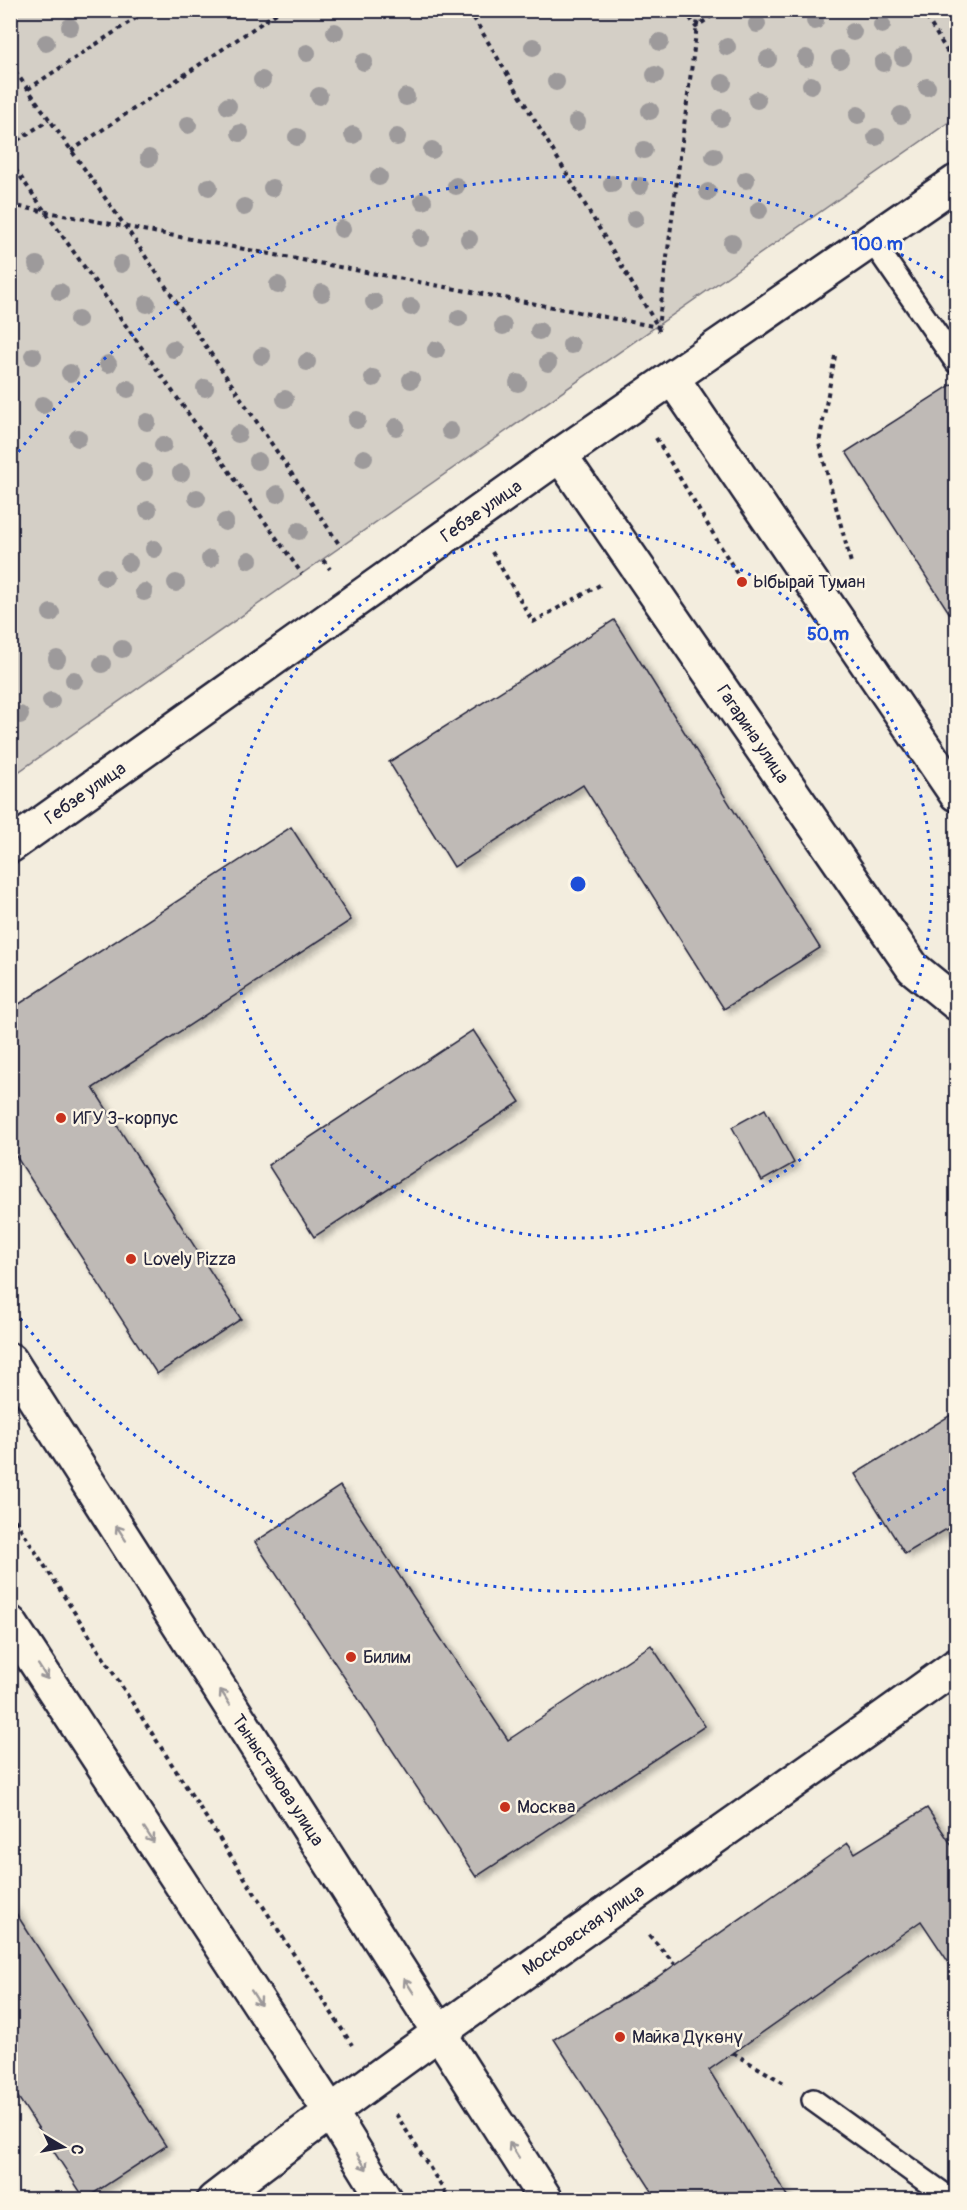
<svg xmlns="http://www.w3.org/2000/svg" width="967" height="2210" font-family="Pangolin,sans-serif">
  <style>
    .green { fill: #d4cfc6; stroke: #7b7880; stroke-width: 1.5 }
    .building { fill: #bfbab6; stroke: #22223b; stroke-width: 1.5; filter: url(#shadow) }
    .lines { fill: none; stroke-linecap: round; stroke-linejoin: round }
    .lane-casing { stroke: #22223b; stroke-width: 26 }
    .street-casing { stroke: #22223b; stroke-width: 38 }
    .secondary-casing { stroke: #22223b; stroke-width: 38 }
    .path { stroke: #22223b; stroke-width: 4; stroke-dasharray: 4.5 4.5; stroke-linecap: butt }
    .lane { stroke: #fcf5e5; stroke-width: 21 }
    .street { stroke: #fcf5e5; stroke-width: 33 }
    .secondary { stroke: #fcf5e5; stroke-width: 33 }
    .tree { fill: #9d9a9b }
    .oneway { stroke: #9a9698 }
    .ring { fill: none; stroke: #1d4ed8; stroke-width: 3; stroke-dasharray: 3 6 }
    .poi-dot { fill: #c8321e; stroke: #fcf5e5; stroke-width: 2 }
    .labels { text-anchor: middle; stroke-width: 5; stroke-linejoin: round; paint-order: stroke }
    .street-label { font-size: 18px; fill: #22223b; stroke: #fcf5e5 }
    .poi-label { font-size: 18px; fill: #22223b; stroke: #fcf5e5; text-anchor: start }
    .centre { fill: #1d4ed8; stroke: #fcf5e5; stroke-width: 3 }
    .ring-label { font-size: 18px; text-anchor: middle; font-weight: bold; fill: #1d4ed8; stroke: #fcf5e5; stroke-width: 5; stroke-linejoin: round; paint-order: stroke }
  </style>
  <defs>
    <filter id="shadow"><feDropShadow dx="6" dy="4" stdDeviation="3" flood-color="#0004"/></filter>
  </defs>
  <rect width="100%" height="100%" fill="#f3edde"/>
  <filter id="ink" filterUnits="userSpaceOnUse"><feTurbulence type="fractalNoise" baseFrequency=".0167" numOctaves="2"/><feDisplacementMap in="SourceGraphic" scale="12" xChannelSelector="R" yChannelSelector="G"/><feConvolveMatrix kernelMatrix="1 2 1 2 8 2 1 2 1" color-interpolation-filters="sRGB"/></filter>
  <g filter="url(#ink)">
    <path class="green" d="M11 10 956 11V117L11 777Z"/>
    <path class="building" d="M957 381V625L846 452Z
      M614 620 820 948 724 1009 583 785 454 867 389 762Z
      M291 827 351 920 93 1088 241 1319 157 1374 10 1147V1010Z
      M473 1030 520 1102 314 1237 268 1165Z
      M765 1109 794 1163 762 1181 732 1127Z
      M957 1411V1523L905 1554 855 1474Z
      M340 1486 508 1740 651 1645 705 1726 476 1877 255 1542Z
      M927 1808 957 1853V1975L921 1921 709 2070 789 2199H657L554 2039 653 1980 848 1843 855 1853Z
      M10 1904 166 2146 85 2199 10 2085Z"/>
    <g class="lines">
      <defs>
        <path id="lane" d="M872 241 956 362
          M813 2100 952 2200"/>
        <path id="street" d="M673 379 956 794
          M560 455 913 968 956 1003
          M10 1360 546 2200
          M10 1623 330 2111 385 2200
          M214 2200C456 2014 709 1844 956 1666"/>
        <path id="secondary" d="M10 846 560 455 956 182"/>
      </defs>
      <use href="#lane" class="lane-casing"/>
      <use href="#street" class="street-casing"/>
      <use href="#secondary" class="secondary-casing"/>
      <path class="path" d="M469 10 658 327 660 335
        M685 10 696 27 720 10
        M922 10 956 66
        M10 64 125 226 341 547
        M28 89 148 10
        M10 145 49 120
        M71 151 281 10
        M10 162 302 574
        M10 205 658 327 699 10
        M835 356 819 443 851 563
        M656 438 742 582
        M492 552 533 622 600 585
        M323 560 330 569
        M10 1512 352 2045
        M649 1935 675 1964
        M733 2053 784 2083
        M396 2114 450 2200"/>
      <use href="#lane" class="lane"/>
      <use href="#street" class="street"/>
      <use href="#secondary" class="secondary"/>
    </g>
    <g class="tree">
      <circle cx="815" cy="21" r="9"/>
      <circle cx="757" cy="24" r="9"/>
      <circle cx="882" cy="25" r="9"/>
      <circle cx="70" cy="27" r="9"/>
      <circle cx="335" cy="32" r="9"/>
      <circle cx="853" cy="32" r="9"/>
      <circle cx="660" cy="42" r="9"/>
      <circle cx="46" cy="43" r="9"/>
      <circle cx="533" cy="47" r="9"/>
      <circle cx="727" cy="47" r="9"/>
      <circle cx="307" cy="53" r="9"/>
      <circle cx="903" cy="57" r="9"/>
      <circle cx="806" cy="58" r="9"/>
      <circle cx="768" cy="59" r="9"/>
      <circle cx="840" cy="59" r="9"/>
      <circle cx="364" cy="62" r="9"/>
      <circle cx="883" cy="63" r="9"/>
      <circle cx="655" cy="75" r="9"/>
      <circle cx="262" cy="80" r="9"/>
      <circle cx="556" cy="82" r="9"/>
      <circle cx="723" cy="83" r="9"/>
      <circle cx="811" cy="85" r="9"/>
      <circle cx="927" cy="87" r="9"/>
      <circle cx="319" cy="96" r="9"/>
      <circle cx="406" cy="97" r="9"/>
      <circle cx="757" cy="100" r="9"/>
      <circle cx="228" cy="106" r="9"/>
      <circle cx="650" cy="111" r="9"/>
      <circle cx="858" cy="115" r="9"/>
      <circle cx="901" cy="115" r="9"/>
      <circle cx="721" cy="118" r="9"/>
      <circle cx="577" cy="122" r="9"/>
      <circle cx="188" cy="125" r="9"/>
      <circle cx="240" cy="133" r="9"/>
      <circle cx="353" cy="135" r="9"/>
      <circle cx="297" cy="137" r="9"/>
      <circle cx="397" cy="137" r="9"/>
      <circle cx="876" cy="137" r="9"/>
      <circle cx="432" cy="150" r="9"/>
      <circle cx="644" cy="150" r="9"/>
      <circle cx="714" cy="156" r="9"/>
      <circle cx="149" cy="158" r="9"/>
      <circle cx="379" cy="177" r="9"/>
      <circle cx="746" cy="180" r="9"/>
      <circle cx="612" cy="184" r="9"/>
      <circle cx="456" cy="186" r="9"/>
      <circle cx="640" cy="186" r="9"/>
      <circle cx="209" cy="187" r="9"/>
      <circle cx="272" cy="188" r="9"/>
      <circle cx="708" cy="192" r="9"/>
      <circle cx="423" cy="201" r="9"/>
      <circle cx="244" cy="207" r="9"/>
      <circle cx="759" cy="210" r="9"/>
      <circle cx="635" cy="219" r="9"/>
      <circle cx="342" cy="229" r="9"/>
      <circle cx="421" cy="238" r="9"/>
      <circle cx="469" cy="239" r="9"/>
      <circle cx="732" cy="243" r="9"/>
      <circle cx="121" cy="264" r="9"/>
      <circle cx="37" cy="265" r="9"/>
      <circle cx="278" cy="285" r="9"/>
      <circle cx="60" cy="292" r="9"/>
      <circle cx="322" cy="293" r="9"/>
      <circle cx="374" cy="302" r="9"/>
      <circle cx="147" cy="304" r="9"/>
      <circle cx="411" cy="307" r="9"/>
      <circle cx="459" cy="318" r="9"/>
      <circle cx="78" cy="320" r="9"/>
      <circle cx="503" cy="326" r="9"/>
      <circle cx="539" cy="331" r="9"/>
      <circle cx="571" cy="345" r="9"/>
      <circle cx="173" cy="349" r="9"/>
      <circle cx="436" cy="350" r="9"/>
      <circle cx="33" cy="356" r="9"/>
      <circle cx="262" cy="356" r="9"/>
      <circle cx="307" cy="362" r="9"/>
      <circle cx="548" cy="363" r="9"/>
      <circle cx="108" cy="364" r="9"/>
      <circle cx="70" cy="373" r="9"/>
      <circle cx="373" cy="378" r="9"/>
      <circle cx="411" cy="380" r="9"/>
      <circle cx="518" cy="383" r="9"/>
      <circle cx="205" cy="388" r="9"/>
      <circle cx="128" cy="389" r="9"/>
      <circle cx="285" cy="399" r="9"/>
      <circle cx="43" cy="405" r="9"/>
      <circle cx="357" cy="420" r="9"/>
      <circle cx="147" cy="422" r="9"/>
      <circle cx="396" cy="427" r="9"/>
      <circle cx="450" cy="431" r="9"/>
      <circle cx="238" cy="434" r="9"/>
      <circle cx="78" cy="438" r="9"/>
      <circle cx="163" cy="445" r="9"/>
      <circle cx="364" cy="458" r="9"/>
      <circle cx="258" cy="461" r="9"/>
      <circle cx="144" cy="472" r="9"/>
      <circle cx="181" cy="473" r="9"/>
      <circle cx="277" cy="494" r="9"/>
      <circle cx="197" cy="498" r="9"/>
      <circle cx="148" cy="510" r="9"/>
      <circle cx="225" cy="522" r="9"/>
      <circle cx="299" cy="531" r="9"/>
      <circle cx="154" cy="549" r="9"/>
      <circle cx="210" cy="559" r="9"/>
      <circle cx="249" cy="560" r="9"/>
      <circle cx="129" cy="563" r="9"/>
      <circle cx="105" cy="577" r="9"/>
      <circle cx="176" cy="583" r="9"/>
      <circle cx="144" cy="592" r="9"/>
      <circle cx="51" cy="613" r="9"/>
      <circle cx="122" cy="649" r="9"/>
      <circle cx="57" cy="659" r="9"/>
      <circle cx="102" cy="664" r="9"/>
      <circle cx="74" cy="680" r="9"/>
      <circle cx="51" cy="701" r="9"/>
      <circle cx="20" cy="715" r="9"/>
    </g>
    <defs><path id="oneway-shaft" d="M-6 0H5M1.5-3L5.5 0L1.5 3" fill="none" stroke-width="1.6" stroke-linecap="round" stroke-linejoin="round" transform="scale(1.5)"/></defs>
    <g class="oneway">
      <use href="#oneway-shaft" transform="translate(121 1533) rotate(-123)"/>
      <use href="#oneway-shaft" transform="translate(43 1672) rotate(57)"/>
      <use href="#oneway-shaft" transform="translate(225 1697) rotate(-123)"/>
      <use href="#oneway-shaft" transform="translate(149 1835) rotate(57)"/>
      <use href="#oneway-shaft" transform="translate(409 1986) rotate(-123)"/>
      <use href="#oneway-shaft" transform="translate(256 1998) rotate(57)"/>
      <use href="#oneway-shaft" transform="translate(514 2150) rotate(-123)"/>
      <use href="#oneway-shaft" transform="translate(362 2162) rotate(58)"/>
    </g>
  </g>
  <g class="ring">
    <circle cx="578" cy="884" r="354"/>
    <path d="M953 1484A707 707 0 0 1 13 1309M13 459A707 707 0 0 1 953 284"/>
  </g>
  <g class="poi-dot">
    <circle cx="742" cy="582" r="6"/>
    <circle cx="61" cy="1118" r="6"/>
    <circle cx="131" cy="1259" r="6"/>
    <circle cx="351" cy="1657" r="6"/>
    <circle cx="505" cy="1807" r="6"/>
    <circle cx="620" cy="2037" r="6"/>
  </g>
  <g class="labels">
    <g class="street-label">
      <text transform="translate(481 511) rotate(-35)" y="6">Гебзе улица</text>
      <text transform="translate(753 734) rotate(56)" y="6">Гагарина улица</text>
      <text transform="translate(85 793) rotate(-35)" y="6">Гебзе улица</text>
      <text transform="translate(278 1780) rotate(57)" y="6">Тыныстанова улица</text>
      <text transform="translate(583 1930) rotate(-35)" y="6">Московская улица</text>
    </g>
    <g class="poi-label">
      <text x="754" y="588">Ыбырай Туман</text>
      <text x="73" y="1124">ИГУ 3-корпус</text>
      <text x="143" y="1265">Lovely Pizza</text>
      <text x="363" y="1663">Билим</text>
      <text x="517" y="1813">Москва</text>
      <text x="632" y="2043">Майка Дүкөнү</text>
    </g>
  </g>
  <circle cx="578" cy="884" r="9" class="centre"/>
  <g class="ring-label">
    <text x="877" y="250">100 m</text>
    <text x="828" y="640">50 m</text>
  </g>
  <rect width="967" height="2210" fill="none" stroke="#fcf5e5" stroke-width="36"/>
  <rect x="18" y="18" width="931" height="2174" fill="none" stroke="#22223b" stroke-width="2" filter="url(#ink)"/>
  <g transform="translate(63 2147) rotate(100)" stroke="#fcf5e5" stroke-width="4.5" paint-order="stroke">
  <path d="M0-4.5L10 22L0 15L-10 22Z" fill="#22223b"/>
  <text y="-9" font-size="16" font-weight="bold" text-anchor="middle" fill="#22223b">С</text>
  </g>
</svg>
